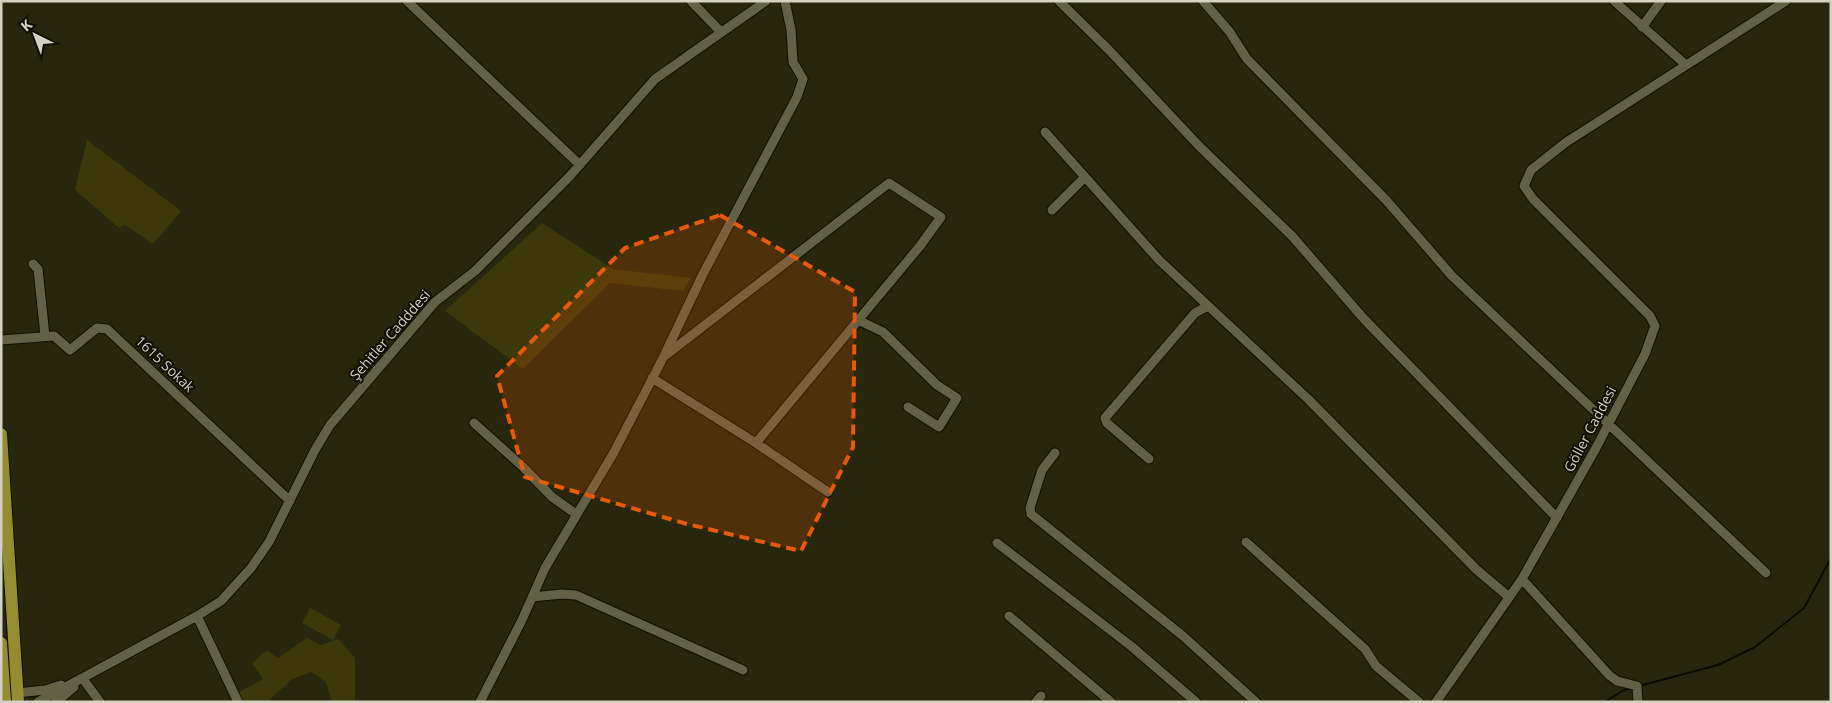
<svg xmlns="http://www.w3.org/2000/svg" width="1832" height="703" font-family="'Open Sans',sans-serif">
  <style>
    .green { fill: #3d3809 }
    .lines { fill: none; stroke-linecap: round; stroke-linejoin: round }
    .stream { stroke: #0c0a01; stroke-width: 2 }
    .street-casing { stroke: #110e00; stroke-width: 11 }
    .primary-casing { stroke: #110e00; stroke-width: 14 }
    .street { stroke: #636145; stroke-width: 9 }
    .primary { stroke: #948c31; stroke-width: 12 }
    .marked { fill: #e8590c; fill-opacity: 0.2; stroke: #e8590c; stroke-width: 4; stroke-dasharray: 10 6; stroke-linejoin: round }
    .labels { text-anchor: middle; stroke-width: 4; stroke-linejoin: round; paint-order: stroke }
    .street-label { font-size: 14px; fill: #d3d2c3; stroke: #100e05 }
  </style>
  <rect width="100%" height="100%" fill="#28260c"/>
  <path class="green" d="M87 140 181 211 153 244 125 225 119 228 75 190Z
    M542 223 613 269 691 278 683 291 610 283 523 369 445 311Z
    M310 608 341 625 333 640 302 623Z
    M307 638 320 645 338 639 355 658V702H332L326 682 311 672 291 680 267 702H243L239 692 263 679 252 663 267 650 278 658Z"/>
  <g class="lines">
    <path class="stream" d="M1639 686 1718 665 1755 647 1804 608 1831 558
      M1605 702 1622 691 1632 688"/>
    <defs>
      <path id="street" d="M407 1 580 165
        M691 1 721 32
        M1059 1 1109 50 1199 146 1292 236 1364 319 1557 518
        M1203 1 1229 31 1247 59 1386 200 1452 276 1766 573
        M1614 1 1686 65
        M1642 27 1661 1
        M1045 132 1159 260 1308 399 1477 570 1509 597
        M1052 210 1085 177
        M33 264 38 269 45 336
        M858 320 883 332 937 385 957 398 939 427 908 407
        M1 340 54 336 70 350 97 328 107 329 290 501
        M666 355 889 183 941 217 920 246 756 443
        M652 378 756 443 828 492
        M474 423 523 467 552 497 576 514
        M1055 453 1042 470 1030 508 1031 514 1183 636 1256 702
        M1149 459 1107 423 1105 418 1195 313 1208 306
        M1246 542 1365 649 1376 666 1419 702
        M997 543 1131 646 1196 702
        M1522 579 1609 675 1617 681 1637 686 1638 702
        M532 597 562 594 576 595 743 670
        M197 616 238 702
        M1009 616 1111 702
        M83 679 100 702
        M17 693 45 690 61 685
        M38 702 197 616 221 601 251 568 269 542 315 450 330 425 435 302 475 271 569 177 655 79 766 1
        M56 702 74 687
        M480 702 522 620 545 568 613 454 664 356 703 274 797 97 803 79 793 62 791 30 785 1
        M1036 702 1041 696
        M1436 702 1522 579 1596 448 1645 354 1655 326 1650 316 1533 199 1524 186 1531 170 1565 143 1786 1"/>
      <path id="primary" d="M1 434 18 702
        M1 643 5 702"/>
    </defs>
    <use href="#street" class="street-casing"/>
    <use href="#primary" class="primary-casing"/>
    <use href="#street" class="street"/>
    <use href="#primary" class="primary"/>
  </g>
  <path class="marked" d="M720 215 855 292 853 447 801 551 687 524 525 477 497 376 625 248Z"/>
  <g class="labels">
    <g class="street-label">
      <text transform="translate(390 335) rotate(-49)" y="5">Şehitler Cadddesi</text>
      <text transform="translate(165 364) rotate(43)" y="5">1615 Sokak</text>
      <text transform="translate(1590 429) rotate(-62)" y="5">Göller Caddesi</text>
    </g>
  </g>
  <rect width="1832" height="703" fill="none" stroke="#d3d2c3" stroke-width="5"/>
  <g transform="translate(35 35) rotate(318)" stroke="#100e05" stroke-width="4" paint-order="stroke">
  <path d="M0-4L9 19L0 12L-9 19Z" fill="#d3d2c3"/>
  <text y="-8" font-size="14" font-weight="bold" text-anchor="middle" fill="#d3d2c3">K</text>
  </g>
</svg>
